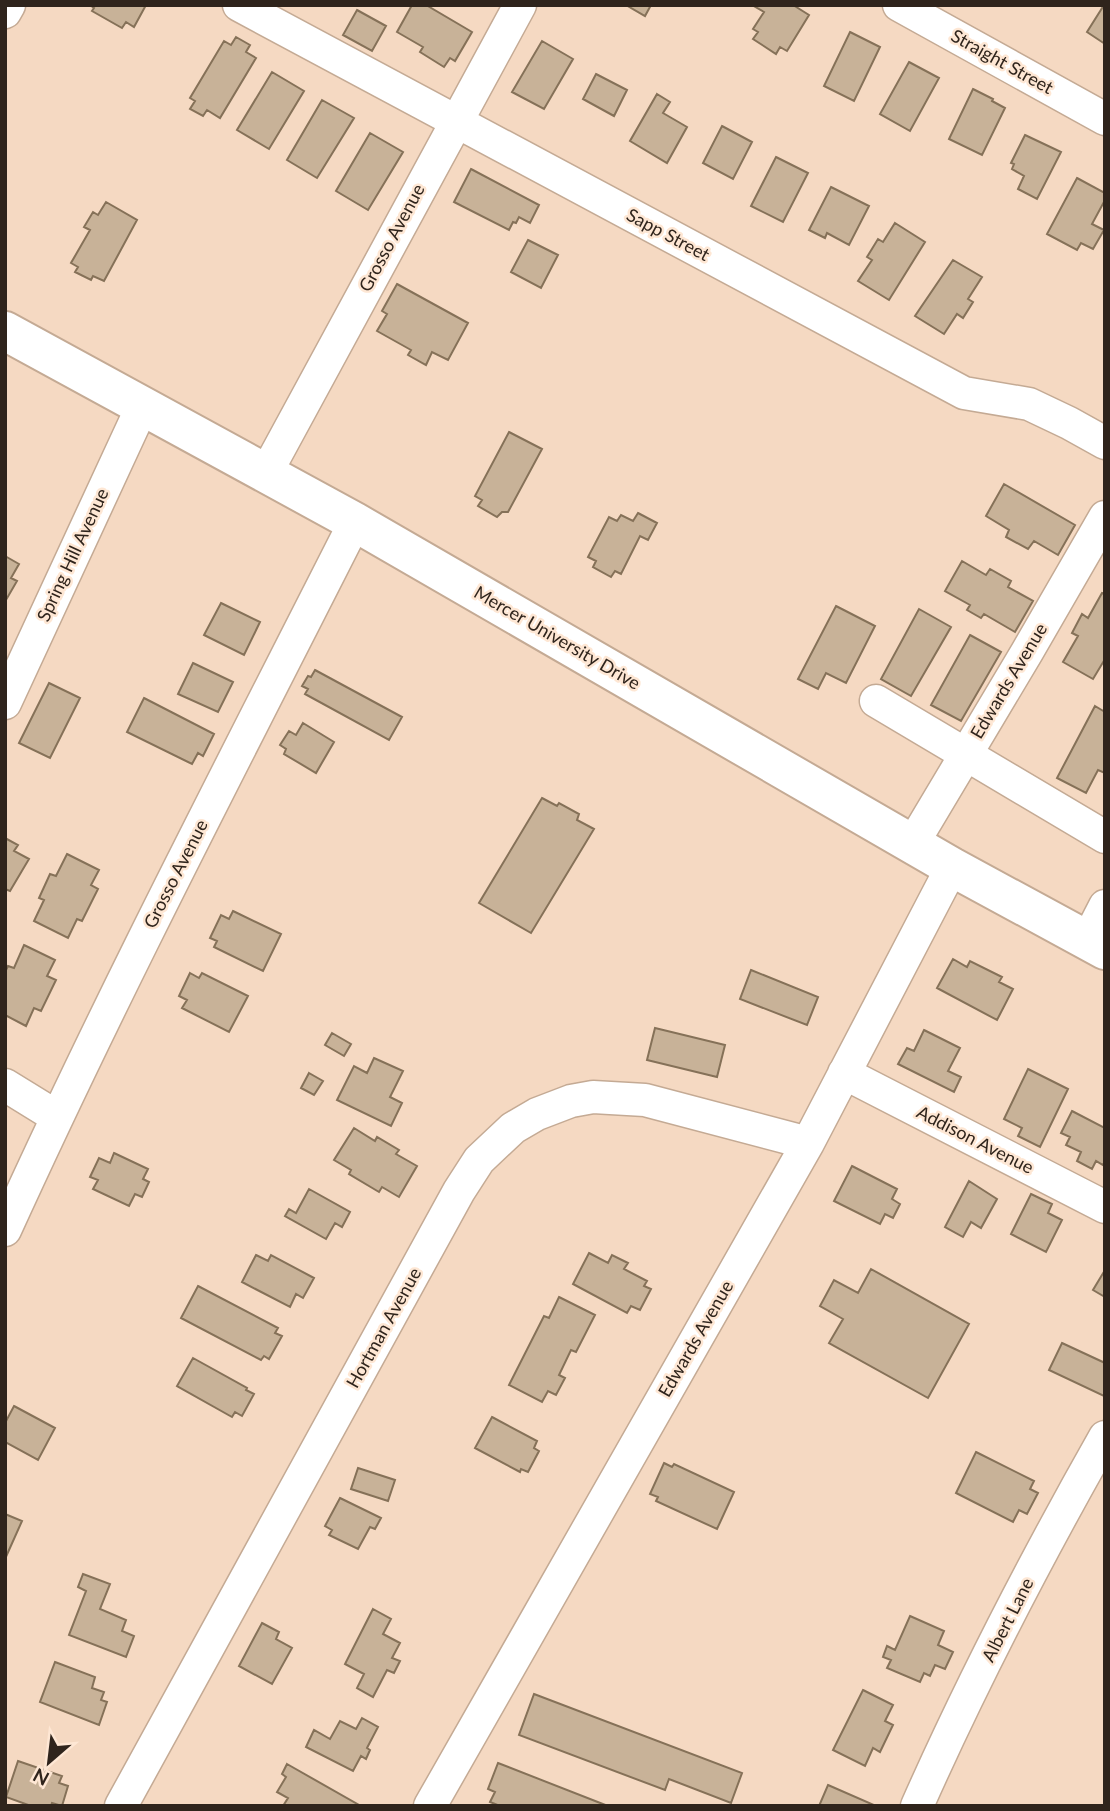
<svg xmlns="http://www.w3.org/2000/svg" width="1110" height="1811" font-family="Lato,sans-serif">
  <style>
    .building { fill: #c8b298; stroke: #857158; stroke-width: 2 }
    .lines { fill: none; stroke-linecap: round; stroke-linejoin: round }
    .minor-casing { stroke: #c4aa94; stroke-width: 35 }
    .secondary-casing { stroke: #c4aa94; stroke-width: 42 }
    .minor { stroke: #fff; stroke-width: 32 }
    .secondary { stroke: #fff; stroke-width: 38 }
    .labels { text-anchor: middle; stroke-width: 5; stroke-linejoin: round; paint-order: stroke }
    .street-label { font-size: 18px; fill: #2f241c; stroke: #fee7d4 }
  </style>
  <rect width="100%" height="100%" fill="#f5d9c2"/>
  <path class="building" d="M90 5H146L134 27 126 22 122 28 92 11 94 8Z
    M412 5H426L472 32 455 61 450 58 444 67 420 52 423 47 397 32Z
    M626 5H651L645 16Z
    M752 5H793L809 15 787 51 780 47 776 54 753 39 758 32 753 29 764 12Z
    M1104 5H1105V44L1087 32Z
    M357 10 386 26 372 51 343 35Z
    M850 32 880 47 854 101 824 86Z
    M236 37 250 45 246 52 256 58 220 118 207 110 203 116 190 109 195 101 190 98 224 41 231 45Z
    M542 41 573 59 544 109 512 92Z
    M909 62 939 78 910 131 880 114Z
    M272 72 304 91 269 149 237 130Z
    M596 74 627 90 614 116 583 99Z
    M973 89 993 99 992 101 1005 108 982 155 949 139Z
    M657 94 670 102 663 113 687 127 667 163 630 141Z
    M322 100 354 118 317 178 287 160Z
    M722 126 752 142 733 179 703 163Z
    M370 133 403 152 368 210 336 191Z
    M1025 135 1061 152 1037 199 1018 189 1024 176 1012 169 1014 164 1011 163Z
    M776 157 808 173 783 222 751 206Z
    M471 169 539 205 530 223 519 217 516 223 513 222 509 230 454 202Z
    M1077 178 1105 193V200L1092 224 1104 230 1093 249 1081 243 1077 250 1047 234Z
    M831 187 869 206 849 245 827 233 825 238 809 230Z
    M106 202 137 220 104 281 93 276 91 280 75 272 78 267 71 263 90 230 84 227 93 212 98 215Z
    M895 223 925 242 889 300 858 281 872 260 867 257 878 239 883 242Z
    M528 240 558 255 541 288 511 272Z
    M953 260 982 277 968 299 973 302 963 318 957 314 944 334 915 316Z
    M397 284 468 323 448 360 432 352 426 365 408 355 411 350 377 331 387 314 382 311Z
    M509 432 542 449 508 512H502L497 517 478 506 482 500 475 496Z
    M1004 484 1075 525 1058 555 1034 541 1028 549 1006 537 1009 530 986 516Z
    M638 513 657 523 648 540 640 536 621 574 615 571 611 577 593 567 596 561 588 557 609 517 617 521 621 515 633 521Z
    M5 556 19 564 11 578 17 581 6 600Z
    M962 561 986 575 990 569 1011 581 1008 587 1033 601 1015 632 984 614 981 618 967 610 970 605 945 591Z
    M1102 593 1105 594V659L1093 679 1063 662 1078 636 1072 633 1082 614 1088 618Z
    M221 603 260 622 244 655 204 635Z
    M836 606 875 626 846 683 826 673 818 689 798 679Z
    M919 609 951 627 911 696 881 679Z
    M970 635 1001 652 961 721 931 705Z
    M193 663 233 682 218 712 178 694Z
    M315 670 402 717 389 740 305 694 308 689 302 686 308 676 311 677Z
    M49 683 80 698 50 758 19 743Z
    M144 698 214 734 203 756 198 753 192 764 127 732Z
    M1095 706 1105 712V773L1098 770 1086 793 1057 778Z
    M303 723 334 742 316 773 284 754 286 749 280 745 289 731 296 735Z
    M542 798 557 806 559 803 579 814 577 820 594 829 531 933 479 903Z
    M5 838 18 845 14 851 29 859 10 891 5 889Z
    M67 854 99 870 91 885 98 889 82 921 77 919 68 938 34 921 44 900 39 898 50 874 56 876Z
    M233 911 281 934 263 971 214 947 217 941 210 938 221 915 229 919Z
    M24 945 55 960 47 976 56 980 41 1011 34 1008 26 1026 5 1015V972L8 966 14 968Z
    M953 959 967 967 970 961 1002 977 999 982 1013 989 997 1020 937 988Z
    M751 970 818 997 807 1025 740 999Z
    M190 973 199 978 202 973 248 996 229 1032 182 1008 187 1000 179 996Z
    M655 1028 725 1045 717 1077 647 1060Z
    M924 1030 960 1048 948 1071 961 1077 954 1092 898 1064 907 1048 914 1051Z
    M332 1033 351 1044 344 1056 325 1045Z
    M374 1058 403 1071 390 1097 402 1103 391 1126 337 1100 354 1066 367 1073Z
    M1028 1069 1068 1089 1040 1147 1018 1136 1022 1128 1004 1119Z
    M309 1073 323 1081 314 1095 301 1088Z
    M1072 1111 1105 1128V1161L1103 1165 1096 1161 1092 1169 1077 1161 1081 1152 1066 1145 1070 1137 1061 1133Z
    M354 1128 375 1141 377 1137 399 1150 396 1154 417 1166 399 1197 382 1187 379 1192 349 1174 351 1170 334 1160Z
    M114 1153 148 1169 143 1179 149 1182 142 1197 135 1194 129 1206 93 1189 98 1180 90 1177 99 1158 110 1163Z
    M852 1166 897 1189 892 1199 900 1204 893 1218 885 1214 880 1224 834 1201Z
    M969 1181 997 1199 981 1228 971 1222 963 1237 945 1227Z
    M309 1189 350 1212 342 1227 335 1223 326 1239 285 1216 289 1209 296 1213Z
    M1031 1194 1052 1204 1048 1213 1062 1220 1046 1252 1011 1234Z
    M589 1253 608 1263 612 1255 628 1263 624 1269 647 1281 644 1286 651 1289 640 1310 631 1306 627 1313 573 1284Z
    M256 1255 268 1261 271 1255 314 1278 303 1298 296 1294 290 1307 242 1282Z
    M871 1269 969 1324 928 1398 829 1343 843 1319 820 1306 834 1280 858 1293Z
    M1105 1270V1297L1093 1290Z
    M198 1286 278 1328 275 1333 282 1336 269 1359 264 1356 261 1360 181 1318Z
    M559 1297 595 1315 576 1352 571 1350 559 1375 565 1378 556 1395 548 1391 542 1402 509 1385 544 1316 549 1318Z
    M1062 1343 1105 1363 1104 1396 1049 1370Z
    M193 1358 247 1388 246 1390 254 1394 242 1416 235 1412 232 1417 177 1386Z
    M14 1406 55 1428 38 1460 5 1442V1423Z
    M492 1417 537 1441 534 1448 539 1451 528 1472 521 1469 520 1472 475 1448Z
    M976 1452 1034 1481 1030 1489 1038 1493 1027 1514 1019 1510 1013 1522 956 1493Z
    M664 1463 672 1467 674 1464 734 1492 717 1529 656 1501 658 1497 650 1494Z
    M358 1468 395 1480 388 1501 351 1489Z
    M340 1498 381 1518 375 1529 370 1527 358 1549 329 1535 332 1530 325 1526Z
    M5 1514 22 1521 5 1559Z
    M83 1574 110 1584 100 1609 126 1620 122 1631 134 1636 126 1657 69 1635 86 1591 78 1587Z
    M373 1609 391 1619 383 1634 400 1643 392 1658 400 1661 394 1673 387 1670 373 1697 357 1688 364 1674 345 1664Z
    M910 1616 944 1631 938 1645 953 1652 945 1669 935 1665 930 1676 924 1673 920 1682 887 1668 891 1660 883 1657 887 1646 895 1650Z
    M262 1623 279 1632 276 1639 292 1648 272 1684 239 1666Z
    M55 1662 95 1677 92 1688 104 1692 101 1700 107 1702 99 1725 40 1702Z
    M863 1690 893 1705 885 1721 893 1725 880 1752 873 1748 865 1766 833 1750Z
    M534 1694 742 1773 731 1803 669 1779 665 1790 519 1735Z
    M362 1718 378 1727 367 1748 370 1750 366 1759 361 1756 353 1771 306 1747 314 1730 330 1739 340 1721 356 1729Z
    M18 1761 62 1776 59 1783 68 1786 62 1806 52 1803 51 1806H31L6 1797Z
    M498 1763 608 1806H500L490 1802 495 1792 488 1789Z
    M287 1764 359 1805 358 1806H283L288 1798 277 1792 286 1777 282 1774Z
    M828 1785 874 1805 873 1806H819Z"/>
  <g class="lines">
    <defs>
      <path id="minor" d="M239 5 964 393 1029 404 1069 423 1105 443
        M899 5 1105 119
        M5 12 9 5
        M266 473 520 5
        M876 701 1105 837
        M5 703 142 407
        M913 843 1027 652 1105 517
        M1087 941 1105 906
        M844 1073 1105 1207
        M5 1085 57 1117
        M5 1230C114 990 236 757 355 522
        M121 1806 459 1191 479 1160 513 1128 537 1114 571 1101 593 1097 645 1100 808 1143
        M430 1806 808 1143 952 867
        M917 1806C973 1680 1037 1557 1105 1437"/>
      <path id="secondary" d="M5 331 355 522 952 867 1105 950"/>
    </defs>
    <use href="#minor" class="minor-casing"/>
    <use href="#secondary" class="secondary-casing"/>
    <use href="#minor" class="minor"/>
    <use href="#secondary" class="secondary"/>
  </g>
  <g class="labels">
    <g class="street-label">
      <text transform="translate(1002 62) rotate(29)" y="6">Straight Street</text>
      <text transform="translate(668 235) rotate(28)" y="6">Sapp Street</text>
      <text transform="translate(392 238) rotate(-62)" y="6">Grosso Avenue</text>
      <text transform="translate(73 555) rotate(-65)" y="6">Spring Hill Avenue</text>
      <text transform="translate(557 638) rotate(30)" y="6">Mercer University Drive</text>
      <text transform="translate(1009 681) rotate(-59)" y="6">Edwards Avenue</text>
      <text transform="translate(176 874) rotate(-63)" y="6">Grosso Avenue</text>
      <text transform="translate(975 1140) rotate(27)" y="6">Addison Avenue</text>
      <text transform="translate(384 1328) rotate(-61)" y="6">Hortman Avenue</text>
      <text transform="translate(696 1339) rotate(-60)" y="6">Edwards Avenue</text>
      <text transform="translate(1008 1620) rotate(-63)" y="6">Albert Lane</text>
    </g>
  </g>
  <rect width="1110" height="1811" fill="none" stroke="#2f241c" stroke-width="14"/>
  <g transform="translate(49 1762) rotate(208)" stroke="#fee7d4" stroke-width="5" paint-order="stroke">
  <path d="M0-5L12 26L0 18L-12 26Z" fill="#2f241c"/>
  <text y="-10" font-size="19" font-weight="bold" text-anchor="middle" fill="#2f241c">N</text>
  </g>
</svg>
